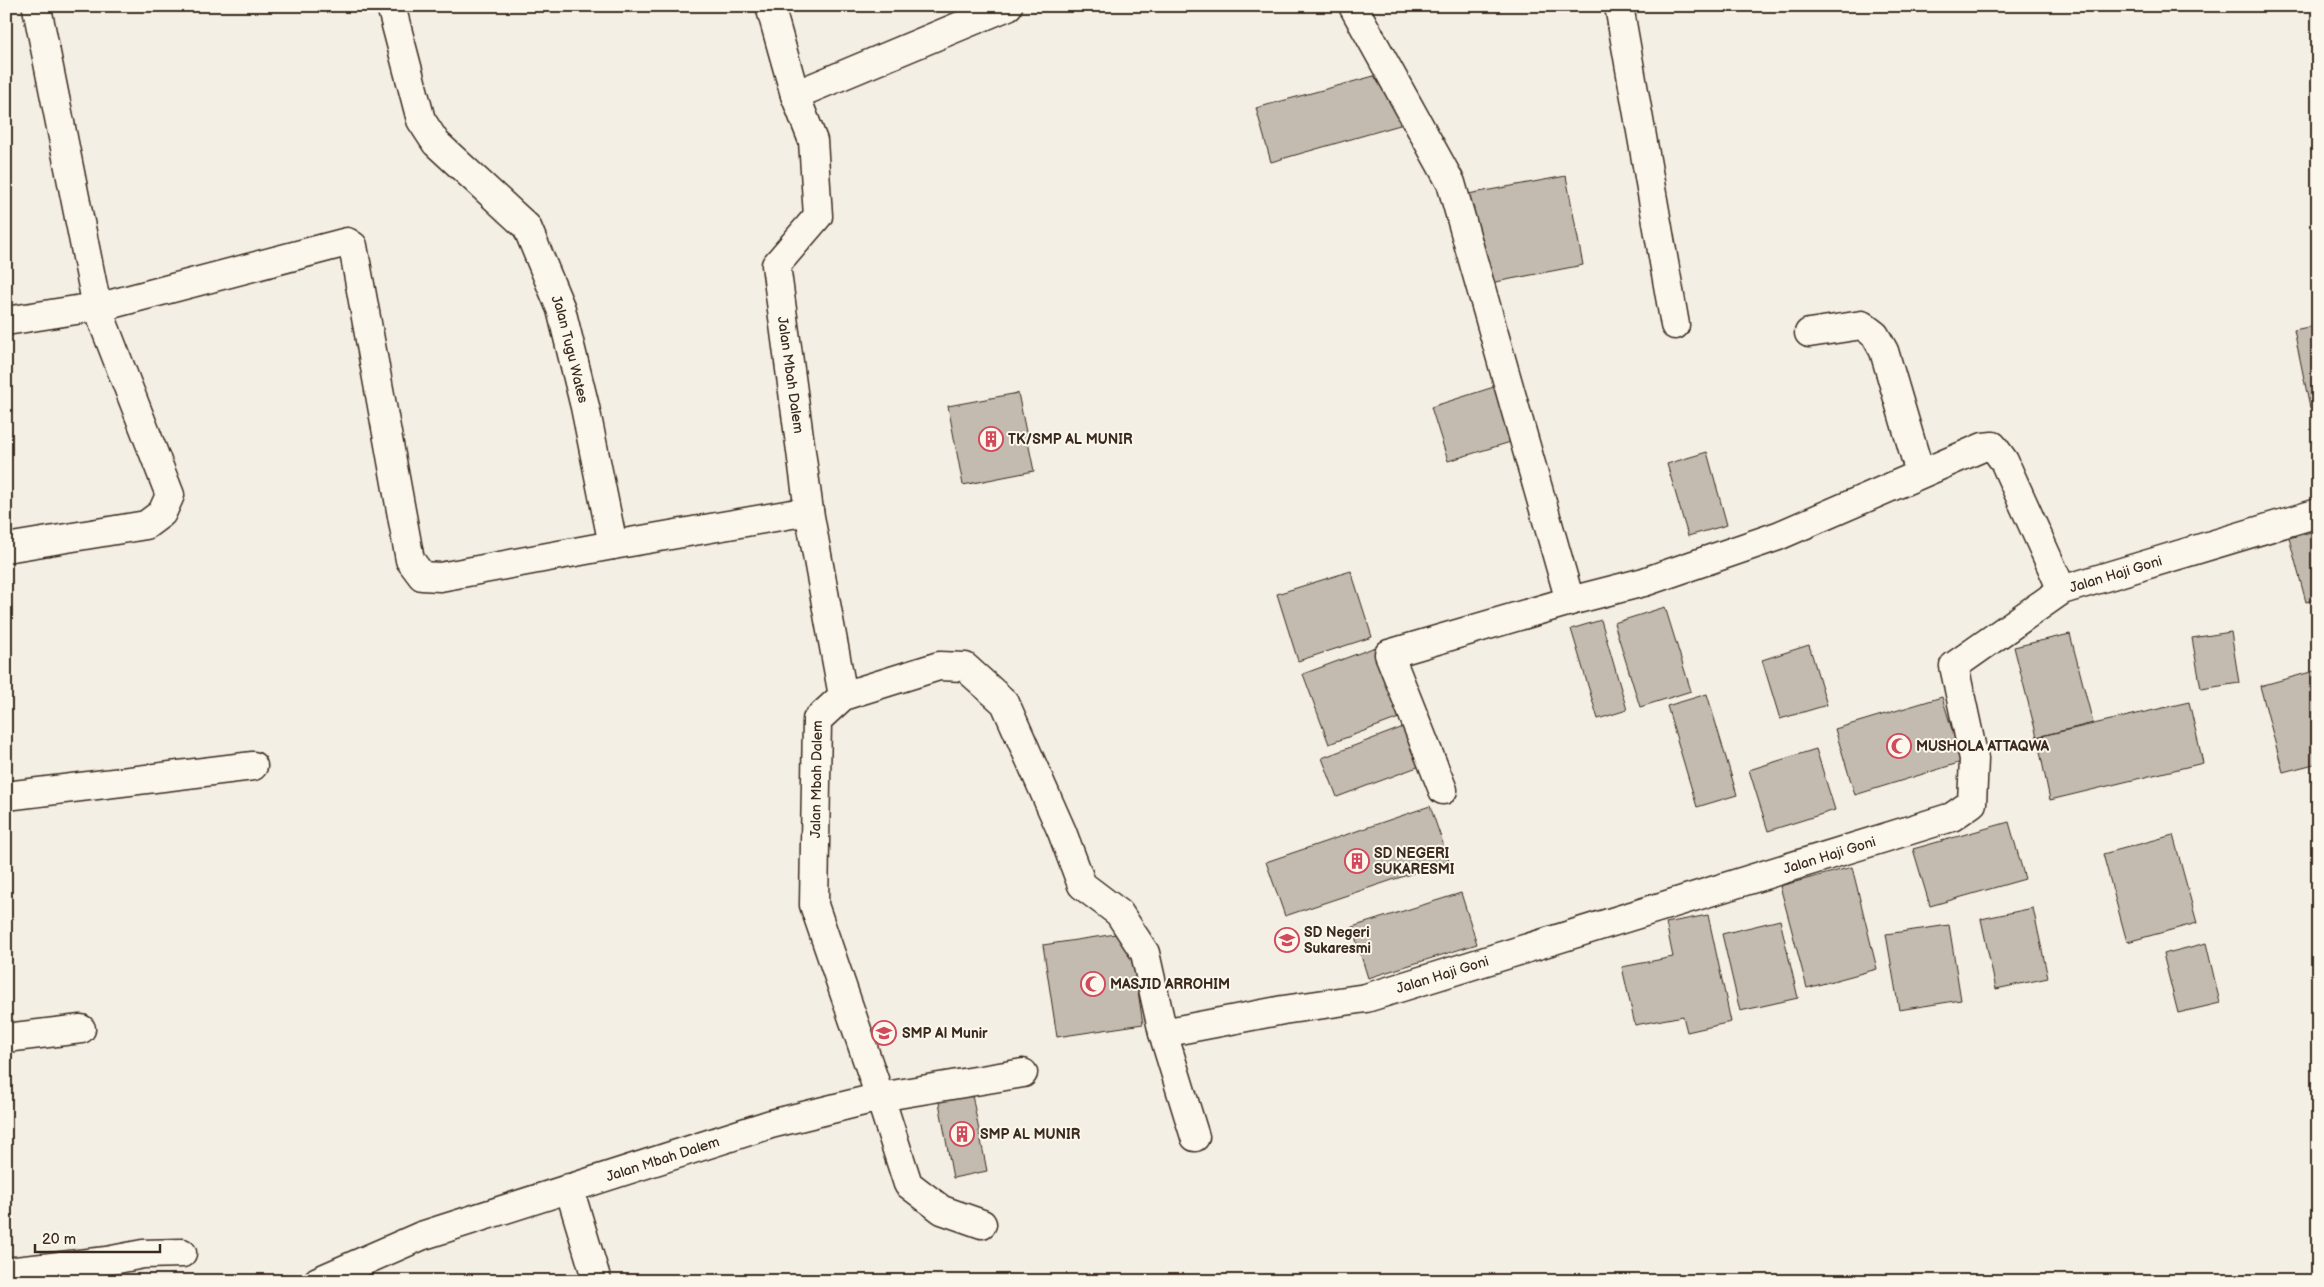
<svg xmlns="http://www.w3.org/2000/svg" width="2324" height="1287" font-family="'Balsamiq Sans',sans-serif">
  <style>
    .building { fill: #c3bbb0; stroke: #3b2a1e }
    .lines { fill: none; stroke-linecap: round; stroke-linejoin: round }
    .minor-casing { stroke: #3b2a1e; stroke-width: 31 }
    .minor { stroke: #fbf7ec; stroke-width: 28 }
    .labels { text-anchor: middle; stroke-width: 4; stroke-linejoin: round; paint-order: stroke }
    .street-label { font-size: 14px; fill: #3b2a1e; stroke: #fbf7ec }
    .poi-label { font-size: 14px; font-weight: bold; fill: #3b2a1e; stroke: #fbf7ec; text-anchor: start }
  </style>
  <rect width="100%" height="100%" fill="#f3efe4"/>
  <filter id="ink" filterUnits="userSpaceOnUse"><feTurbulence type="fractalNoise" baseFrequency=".02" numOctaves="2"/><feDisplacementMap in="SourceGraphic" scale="10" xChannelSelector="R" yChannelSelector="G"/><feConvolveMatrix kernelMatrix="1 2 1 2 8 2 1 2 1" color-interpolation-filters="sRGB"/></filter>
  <g filter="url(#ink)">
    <path class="building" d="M1385 73 1400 125 1271 162 1256 108Z
      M1566 176 1583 265 1485 284 1468 194Z
      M2318 325V406L2310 408 2294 330Z
      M1497 386 1514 441 1448 461 1431 407Z
      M1018 393 1034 471 963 485 948 406Z
      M1707 452 1727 525 1688 536 1667 464Z
      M2318 530V599L2306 602 2289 538Z
      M1351 571 1372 637 1298 661 1277 594Z
      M1665 607 1691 691 1640 707 1614 623Z
      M1601 620 1627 710 1598 719 1571 629Z
      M2231 632 2239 683 2201 689 2192 638Z
      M2070 634 2093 723 2037 737 2014 647Z
      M1381 645 1407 715 1329 744 1303 674Z
      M1809 645 1827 705 1780 719 1762 660Z
      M2318 670V763L2283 772 2260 686Z
      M1707 694 1737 795 1697 807 1667 706Z
      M1942 697 1962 762 1855 795 1835 729Z
      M2189 702 2203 763 2050 800 2037 737Z
      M1406 726 1420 766 1337 797 1322 758Z
      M1816 749 1835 810 1768 831 1749 770Z
      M1430 806 1449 861 1285 916 1266 862Z
      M2009 822 2025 879 1930 906 1913 849Z
      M2173 835 2197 923 2127 942 2103 854Z
      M1852 867 1877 969 1807 988 1780 886Z
      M1461 893 1477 944 1368 978 1352 927Z
      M2033 908 2048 978 1996 989 1981 919Z
      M1708 915 1731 1022 1687 1032 1683 1016 1635 1025 1622 967 1673 957 1666 923Z
      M1780 920 1798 998 1740 1011 1722 934Z
      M1949 925 1961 1000 1899 1010 1886 934Z
      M1129 932 1143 1024 1057 1037 1043 945Z
      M2206 943 2220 1003 2178 1013 2163 954Z
      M971 1090 987 1171 953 1178 938 1097Z"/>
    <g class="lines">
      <defs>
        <g id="minor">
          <path id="s1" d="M391 6 421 120 436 143 527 227 561 309 585 407 613 545 809 511"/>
          <path d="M770 6 795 95"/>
          <path d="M1353 6 1451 183 1570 601"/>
          <path d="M1619 6 1675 325"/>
          <path d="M6 321 108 305 347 242 353 246 410 560 422 576 440 577 613 545"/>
          <path d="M1809 333 1862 325 1875 335 1884 351 1920 473"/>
          <path d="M6 548 146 525 162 513 170 495 97 307 37 8"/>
          <path d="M843 696 939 666 965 667 1005 703 1062 832 1082 885 1119 913 1145 953 1163 1033 1195 1137"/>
          <path d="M1443 790 1389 654 1570 601 1644 582 1778 536 1983 447 1993 446 2004 461 2062 590"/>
          <path d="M6 796 253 766"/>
          <path id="s2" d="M1163 1033 1283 1010 1366 998 1952 817 1972 803 1974 759 1954 666 2062 590 2318 513"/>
          <path d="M6 1038 81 1029"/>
          <path d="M569 1188 597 1281"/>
          <path d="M982 1224 942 1210 908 1184 880 1097 1023 1073"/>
          <path d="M6 1272 107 1261 143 1254 182 1253"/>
          <path id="s3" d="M318 1281 421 1236 771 1124 880 1097 814 905 817 720 843 696 809 511 776 265 818 216 813 141 795 95 1008 6"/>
        </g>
      </defs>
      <use href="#minor" class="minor-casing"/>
      <use href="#minor" class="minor"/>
    </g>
  </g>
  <defs>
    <symbol id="building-ring" viewBox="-11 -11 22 22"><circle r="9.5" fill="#fbf7ec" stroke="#d1495b" stroke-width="1.5"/><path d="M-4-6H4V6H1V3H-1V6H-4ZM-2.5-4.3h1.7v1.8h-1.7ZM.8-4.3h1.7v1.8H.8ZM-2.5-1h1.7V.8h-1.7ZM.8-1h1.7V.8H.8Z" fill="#d1495b"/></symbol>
    <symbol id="mosque-ring" viewBox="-11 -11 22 22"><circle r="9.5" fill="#fbf7ec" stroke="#d1495b" stroke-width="1.5"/><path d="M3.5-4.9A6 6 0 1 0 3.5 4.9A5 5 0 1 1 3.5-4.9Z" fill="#d1495b"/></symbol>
    <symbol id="school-ring" viewBox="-11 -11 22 22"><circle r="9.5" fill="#fbf7ec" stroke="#d1495b" stroke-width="1.5"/><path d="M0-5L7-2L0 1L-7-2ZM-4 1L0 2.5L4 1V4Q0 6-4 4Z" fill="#d1495b"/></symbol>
  </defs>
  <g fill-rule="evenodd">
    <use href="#building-ring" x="977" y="425" width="28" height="28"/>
    <use href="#mosque-ring" x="1885" y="732" width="28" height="28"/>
    <use href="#building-ring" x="1343" y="847" width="28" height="28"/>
    <use href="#school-ring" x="1273" y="926" width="28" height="28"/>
    <use href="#mosque-ring" x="1079" y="970" width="28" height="28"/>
    <use href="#school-ring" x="870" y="1019" width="28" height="28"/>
    <use href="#building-ring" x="948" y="1120" width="28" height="28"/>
  </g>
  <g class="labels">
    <g class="street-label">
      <text dy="5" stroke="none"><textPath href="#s1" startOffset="399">Jalan Tugu Wates</textPath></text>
      <text transform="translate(791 375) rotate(82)" y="5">Jalan Mbah Dalem</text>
      <text dy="5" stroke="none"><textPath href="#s2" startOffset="1171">Jalan Haji Goni</textPath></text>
      <text dy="5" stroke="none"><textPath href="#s3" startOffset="921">Jalan Mbah Dalem</textPath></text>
      <text dy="5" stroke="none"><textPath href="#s2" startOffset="691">Jalan Haji Goni</textPath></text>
      <text dy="5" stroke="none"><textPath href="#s2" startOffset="286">Jalan Haji Goni</textPath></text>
      <text dy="5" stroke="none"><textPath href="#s3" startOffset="366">Jalan Mbah Dalem</textPath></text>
    </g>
    <g class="poi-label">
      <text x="1008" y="444">TK/SMP AL MUNIR</text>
      <text x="1916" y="751">MUSHOLA ATTAQWA</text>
      <text x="1374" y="858">SD NEGERI<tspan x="1374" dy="16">SUKARESMI</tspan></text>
      <text x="1304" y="937">SD Negeri<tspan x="1304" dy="16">Sukaresmi</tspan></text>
      <text x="1110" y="989">MASJID ARROHIM</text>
      <text x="902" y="1038">SMP Al Munir</text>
      <text x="980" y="1139">SMP AL MUNIR</text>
    </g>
  </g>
  <rect width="2324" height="1287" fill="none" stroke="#fbf7ec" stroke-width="25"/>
  <rect x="12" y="12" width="2299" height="1262" fill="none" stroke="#3b2a1e" stroke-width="2" filter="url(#ink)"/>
  <path d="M35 1244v8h125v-8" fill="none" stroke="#3b2a1e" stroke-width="2.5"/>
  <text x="42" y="1244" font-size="15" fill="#3b2a1e" stroke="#fbf7ec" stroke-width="4" paint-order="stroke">20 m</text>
</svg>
